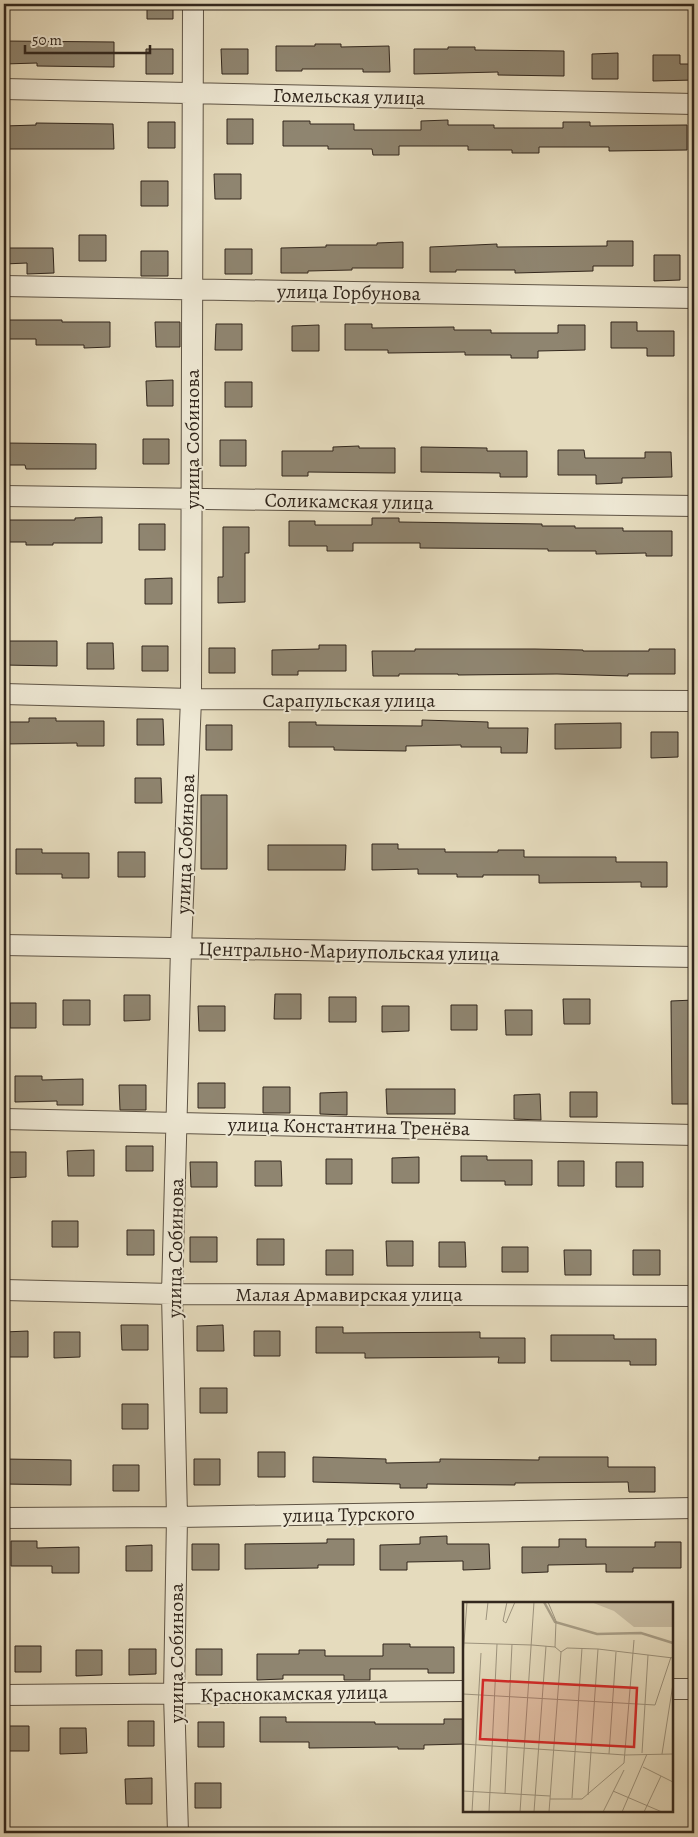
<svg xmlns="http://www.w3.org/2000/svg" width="698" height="1837" font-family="Alegreya,serif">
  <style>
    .building { fill: #8f8570; stroke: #32271d }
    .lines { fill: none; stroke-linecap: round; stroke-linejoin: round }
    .minor-casing { stroke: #5f5445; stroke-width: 22 }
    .minor { stroke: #eee8d4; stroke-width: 20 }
    .labels { text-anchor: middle; stroke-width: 4; stroke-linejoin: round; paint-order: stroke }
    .street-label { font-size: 20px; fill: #32271d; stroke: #eee8d4 }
    .inset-river { fill: none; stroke: #a89e87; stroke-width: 2.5 }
    .inset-road { fill: none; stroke: #9d937d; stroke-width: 1 }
    .view { fill: #d62828; fill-opacity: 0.15; stroke: #d62828; stroke-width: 2.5 }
    .inset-edge { fill: none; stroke: #32271d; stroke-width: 2.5 }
  </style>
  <rect width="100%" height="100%" fill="#e5dbbd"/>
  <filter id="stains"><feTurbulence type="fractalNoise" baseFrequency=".004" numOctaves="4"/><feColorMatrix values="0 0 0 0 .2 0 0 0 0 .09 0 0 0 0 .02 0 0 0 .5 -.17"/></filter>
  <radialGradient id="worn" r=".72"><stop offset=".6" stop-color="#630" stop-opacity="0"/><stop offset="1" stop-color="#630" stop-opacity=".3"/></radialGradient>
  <path class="building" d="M147 4H173V19H147Z
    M4 41 114 42V67L37 66V63L4 64Z
    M315 44H341V47L389 46 390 72H363V69H302V71H276V46H315Z
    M448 47H475V50L564 51V76L498 75V72L414 74V49H448Z
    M146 49H173V74H146Z
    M221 49H248V74H222Z
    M618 53V79H592V54Z
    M653 55H680V64H694V80L653 81Z
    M227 119H253V144H227Z
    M448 120V125H494V128H563V122H590V126L687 125V150L609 151V147H539V153H512V150H468V146H399V155H373L372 149H328V146H283V121H310V124H354V130H421V121Z
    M148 122H175V148H148Z
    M36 123 113 124 114 149H4V126L36 125Z
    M214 174H241V199H215Z
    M141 181H168V206H141Z
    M79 235H106V261H79Z
    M607 241H633V266H593V271L515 273V270H456V272H430V247L497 244V247L607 246Z
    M403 242V268H352V270L308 271V273H281V248L326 247V245H377V243Z
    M4 248H53L54 273 27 274V263L4 264Z
    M225 249H252V274H225Z
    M141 251H168V276H141Z
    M654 255H680V280L654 281Z
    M4 320H62V322H110V347L84 348V345H36V339H4Z
    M155 322H180V347H156Z
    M611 322H637V331H674V356H647V348H611Z
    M216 324H242V350H215Z
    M345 324H372V328L454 327V330H491V333H558V325H585V350L538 351V358H511V355H465V352L388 353V350H345Z
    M319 325V351H292V326Z
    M173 380V406H147L146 381Z
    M225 382H252V407H225Z
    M143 439H169V464H143Z
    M220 440H246V466H220Z
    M4 443 96 444V469H26L25 465H4Z
    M359 446V448H395V473L308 472V476H282V451H333V447Z
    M421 447 487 448V451H527V477H500V473L421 472Z
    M558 450H584L585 458H645V452H671L672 477 622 478V483L596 484V475H558Z
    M102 517V543H53V545H26V542H4V520H75V518Z
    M372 518H399V522L542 524V526H575V528H623V531H672V556H646V553L596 554V551H548V549L420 548V543H353V551H327V546H289V521H315V525H372Z
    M139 524H165V550H139Z
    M223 527H249V553H245V602L218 603V577H223Z
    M172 578V604H145V579Z
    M4 641H57V666L4 665Z
    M87 643H113L114 669H87Z
    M319 645H346V671H298V675H272V650L319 649Z
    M142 646H168V671H142Z
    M209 648H235V673H209Z
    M415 649H535L583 650V651H649V649H675V674H628V676L557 674 458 675V674H399V676H373L372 651H415Z
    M29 718H56V721H104V746H77V743L4 744V722H29Z
    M137 719H163L164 745H137Z
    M422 720 488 722V728H528L527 753H501V747H461V745L406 746V751L334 750V747H289V722H316V725L422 726Z
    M621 723V748L555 749V724Z
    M206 725H232V750H206Z
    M651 732H678V757L651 758Z
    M135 778H161L162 803H135Z
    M201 795H227V869H201Z
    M372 844H398V849H445V852H498V850H524V857H616V862H667V887H641V882L539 883V875H483V877H457V874H418V869L372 870Z
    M268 845H346L345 870H268Z
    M16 849H42V853H89V878H62V874H16Z
    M118 852H145V877H118Z
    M275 994H301V1019H274Z
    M124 995H150V1020L124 1021Z
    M329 997H356V1022H329Z
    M563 999H590V1024H564Z
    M63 1000H90V1025H63Z
    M694 1000V1048H689V1104H672L671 1001Z
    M10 1003H36V1028H10Z
    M451 1005H477V1030H451Z
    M198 1006H225V1031H199Z
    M382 1006H409V1031L382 1032Z
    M505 1010H532V1035H506Z
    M15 1076H42V1080L83 1079V1105H57V1101L15 1102Z
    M198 1083H225V1108H198Z
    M119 1085H146V1110H120Z
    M263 1087H290V1113H263Z
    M386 1089H455V1114H387Z
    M347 1092V1115L320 1114V1093Z
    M570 1092H597V1117H570Z
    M540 1094 541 1120 514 1119V1095Z
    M126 1146H153V1171H126Z
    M94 1150V1176H68L67 1151Z
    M4 1152H26V1177L4 1178Z
    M461 1156H487V1160H532V1185H505V1181H461Z
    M419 1157V1183H392V1158Z
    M326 1159H352V1184H326Z
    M255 1161H281L282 1186H255Z
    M558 1161H584V1186H558Z
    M190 1162H217V1187H191Z
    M616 1162H643V1187H616Z
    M52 1221H78V1247H52Z
    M127 1230H154V1255H127Z
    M190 1237H217V1262H190Z
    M257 1239H284V1265H257Z
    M386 1241H413V1266H387Z
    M439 1242H465L466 1267H439Z
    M502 1247H528V1272H502Z
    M326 1250H353V1275H326Z
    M564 1250H591V1275H565Z
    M633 1250H660V1275H633Z
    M121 1325H148V1350H122Z
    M223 1325 224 1351H197V1326Z
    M316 1327H343V1333L480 1332V1338H525V1363H498L499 1357 365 1358V1353H316Z
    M28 1331V1357H4V1332Z
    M254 1331H280V1356H254Z
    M54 1332H80V1357L54 1358Z
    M551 1335H614V1339H656V1365H630V1361H551Z
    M200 1388H227V1413H200Z
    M122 1404H148V1429H122Z
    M258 1452H285V1477H258Z
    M313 1457 386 1459V1463L440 1462V1459L539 1460V1457H608V1467H655V1492H629L628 1482 515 1483V1485L427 1484V1488H400V1484L313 1482Z
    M4 1459 71 1460V1485L4 1484Z
    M194 1459H220V1485H194Z
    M113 1465H139V1491H113Z
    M447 1536V1544H489L490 1569 463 1570V1561L407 1562V1570H380V1545L420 1544V1537Z
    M327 1539H354V1565H318V1568L245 1569V1544L327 1543Z
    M559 1539H586V1547H655V1542H681V1568H633V1572H606V1564L548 1565V1572L522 1573V1547H559Z
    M11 1541H37V1548L79 1547V1573H52V1566H11Z
    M192 1544H219V1570H192Z
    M152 1545V1571H126V1546Z
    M383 1644H410V1647H454V1673H428V1669H370V1680H344V1675H283V1679L257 1680V1654H299V1650H325V1656H383Z
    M15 1646H41V1672H15Z
    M129 1649H156V1674L129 1675Z
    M196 1649H222V1675H196Z
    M76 1650H102V1675L76 1676Z
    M260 1717H286V1722H375V1724H444V1719H464V1744L424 1745V1749H398V1747L309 1748V1742H260Z
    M128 1721H154V1746H128Z
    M198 1722H224V1747H198Z
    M4 1726H29V1751H4Z
    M60 1728H86L87 1753 60 1754Z
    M152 1778V1804H126L125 1779Z
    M195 1783H221V1808H195Z"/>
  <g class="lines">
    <defs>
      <path id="minor" d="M4 89 694 104
        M4 286 694 298
        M4 496 694 506
        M4 694 191 699 694 701
        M4 945 694 957
        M4 1119 694 1135
        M4 1290 172 1294 694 1296
        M4 1518 177 1517 694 1508
        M672 1689H694
        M4 1695 464 1691
        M178 1833 174 1694 177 1517 172 1294 181 948 191 699 193 4"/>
    </defs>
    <use href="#minor" class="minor-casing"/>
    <use href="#minor" class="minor"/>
  </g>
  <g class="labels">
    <g class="street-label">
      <text transform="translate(349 96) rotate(1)" y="7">Гомельская улица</text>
      <text transform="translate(349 292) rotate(1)" y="7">улица Горбунова</text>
      <text transform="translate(192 439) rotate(-90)" y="7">улица Собинова</text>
      <text transform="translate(349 501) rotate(1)" y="7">Соликамская улица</text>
      <text x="349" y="707">Сарапульская улица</text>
      <text transform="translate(185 844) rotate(-88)" y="7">улица Собинова</text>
      <text transform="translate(349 951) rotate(1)" y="7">Центрально-Мариупольская улица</text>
      <text transform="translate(349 1126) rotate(1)" y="7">улица Константина Тренёва</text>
      <text transform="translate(175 1248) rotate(-89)" y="7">улица Собинова</text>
      <text x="349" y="1301">Малая Армавирская улица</text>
      <text transform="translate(349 1514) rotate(-1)" y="7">улица Турского</text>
      <text transform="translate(176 1653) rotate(-90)" y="7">улица Собинова</text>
      <text transform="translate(294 1693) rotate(-1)" y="7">Краснокамская улица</text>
    </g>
  </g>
  <g transform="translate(463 1602)">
    <rect width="210" height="210" fill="#e5dbbd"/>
    <path d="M128 0H210V25H171L151 9Z" fill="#c7bca2"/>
    <path class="inset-river" d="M81 0 92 20 134 32 178 31 210 41"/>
    <path class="inset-road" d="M44 0 40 19 43 21 52 0M85 0 93 19 92 45M23 18 25 0M1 41 69 43 92 45 98 50M98 50 104 46 135 47 210 56M0 54 4 0M0 92 192 103 208 55M0 142 162 153 210 152M179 151 185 53M146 152 153 50M199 152 210 82M180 165 210 180M0 189 87 194M150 189 199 210M42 192 49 42M125 193 135 47M109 196 119 46M87 197H119L161 161 171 38M9 210 18 51M26 210 34 42M57 210 71 0M71 210 83 44M86 210 98 50M140 210 161 168M159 210 184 152M181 210 198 174"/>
    <path class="view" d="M20 78 174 86 171 145 17 137Z"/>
    <rect width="210" height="210" class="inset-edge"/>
  </g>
  <rect width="698" height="1837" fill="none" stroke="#e5dbbd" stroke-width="20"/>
  <rect x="5" y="5" width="688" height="1827" fill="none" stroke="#32271d" stroke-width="2.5"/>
  <rect x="10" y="10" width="678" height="1817" fill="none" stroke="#32271d"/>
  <path d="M25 45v8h125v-8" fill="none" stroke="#32271d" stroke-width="2.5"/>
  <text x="32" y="45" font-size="15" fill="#32271d" stroke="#eee8d4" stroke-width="4" paint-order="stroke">50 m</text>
  <rect width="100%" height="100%" filter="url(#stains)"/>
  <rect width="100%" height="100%" fill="url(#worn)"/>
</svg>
